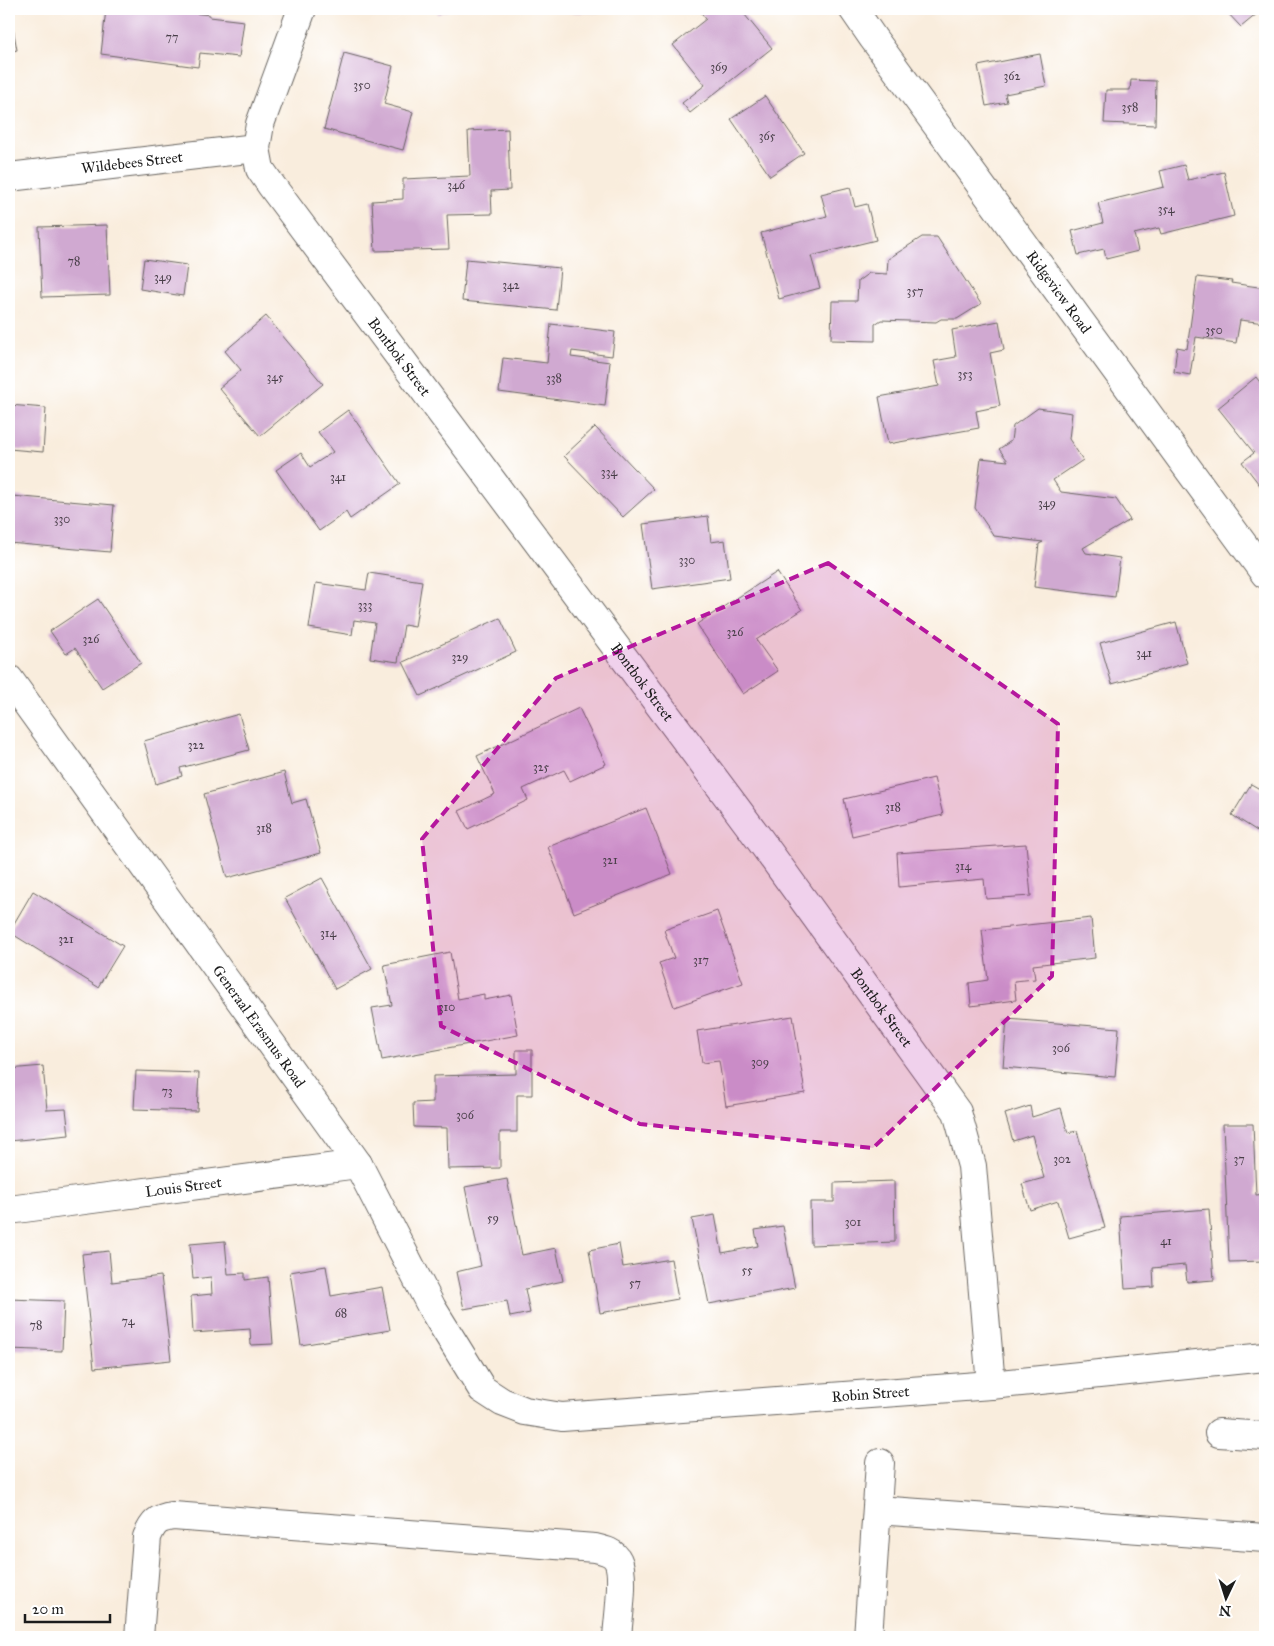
<svg xmlns="http://www.w3.org/2000/svg" width="1274" height="1646" font-family="'IM FELL Great Primer',serif">
  <style>
    .building { fill: #d0a9d1 }
    .lines { fill: none; stroke-linecap: round; stroke-linejoin: round }
    .minor-casing { stroke: #696560; stroke-width: 30 }
    .minor { stroke: #fff; stroke-width: 28 }
    .marked { fill: #b5179e; fill-opacity: 0.2; stroke: #b5179e; stroke-width: 4; stroke-dasharray: 10 6; stroke-linejoin: round }
    .labels { text-anchor: middle; stroke-width: 4.5; stroke-linejoin: round; paint-order: stroke }
    .number-label { font-size: 12px; fill: #493f49 }
    .street-label { font-size: 15px; fill: #1c1c1c; stroke: #fff }
  </style>
  <rect width="100%" height="100%" fill="#fff"/>
  <filter id="ink" filterUnits="userSpaceOnUse"><feTurbulence type="fractalNoise" baseFrequency=".02" numOctaves="2"/><feDisplacementMap in="SourceGraphic" scale="10" xChannelSelector="R" yChannelSelector="G"/><feConvolveMatrix kernelMatrix="1 2 1 2 8 2 1 2 1" color-interpolation-filters="sRGB"/></filter>
  <filter id="wash" filterUnits="userSpaceOnUse"><feTurbulence type="fractalNoise" baseFrequency=".0096" numOctaves="4" result="noise"/><feDisplacementMap in="SourceGraphic" scale="20" xChannelSelector="R" yChannelSelector="G"/><feGaussianBlur stdDeviation="1.12" result="paint"/><feColorMatrix in="noise" values="0 0 0 0 0 0 0 0 0 0 0 0 0 0 0 0 0 1.4 0 .05"/><feComposite in="paint" operator="in"/></filter>
  <g filter="url(#wash)">
    <rect width="100%" height="100%" fill="#f9eddd"/>
    <g id="blocks">
      <path class="building" d="M106 9H159L210 15V17L244 21 239 57 200 53 198 67 101 54Z
        M437 9H452L438 14Z
        M560 9H607L606 13 560 12Z
        M703 9H740L772 48 690 113 682 103 705 85 673 45 706 19 700 11Z
        M1224 9H1263L1241 27Z
        M9 22H12L17 50 9 52Z
        M344 53 393 66 384 104 413 112 403 150 324 129Z
        M1040 54 1046 86 1005 94 1007 102 986 106 978 66Z
        M1131 80 1156 81 1155 125 1104 123 1106 90H1130Z
        M765 96 804 153 770 176 731 119Z
        M508 129 510 190 491 191 492 214 447 215 449 249 375 251 372 201 403 199V179L470 176 468 131Z
        M1184 165 1188 180 1224 172 1234 216 1161 234 1159 228 1134 234 1138 251 1106 259 1104 249 1078 255 1072 231 1103 223 1098 203 1164 187 1160 171Z
        M850 187 855 207 867 204 876 240 811 256 820 288 779 299 761 233 827 216 821 194Z
        M107 225 110 295 42 297 39 227Z
        M922 237H937L981 304 957 319H941L936 322 881 320 875 324V341L831 340 832 301H857L858 281 869 273 887 274 888 259Z
        M144 259 187 265 183 296 140 289Z
        M466 259 560 268 556 310 462 301Z
        M1197 277 1232 281 1231 283 1265 288V323L1240 320 1236 343 1196 337 1190 375 1174 372 1177 347 1187 349Z
        M266 316 323 384 260 436 219 388 241 370 225 351Z
        M999 321 1004 350 990 353 1000 406 976 411 979 428 888 444 879 397 939 386 934 361 956 357 952 330Z
        M551 324 615 332 612 356 572 351 571 357 610 362 605 406 499 392 503 358 547 363Z
        M1256 377 1265 389V492L1242 462 1254 453 1218 408Z
        M9 405 46 408 43 452 9 449Z
        M1038 408 1072 413 1069 439 1083 460 1053 480 1061 492 1116 499 1130 520 1083 548 1086 553 1120 558 1115 597 1034 587 1039 544 1043 542 994 536 975 508 981 458 1008 461 999 449 1011 441 1013 426Z
        M348 410 400 484 350 519 346 512 319 531 276 470 301 453 310 467 333 452 318 432Z
        M595 427 654 489 623 517 564 456Z
        M12 496 114 505 110 552 9 543Z
        M708 516 711 542 725 540 730 578 652 589 643 524Z
        M777 572 802 610 756 640 778 671 743 694 697 624Z
        M369 573 422 581 415 627 404 625 398 662 370 658 375 623 354 620 352 635 309 628 316 583 366 590Z
        M98 599 141 663 102 688 75 648 66 654 50 631Z
        M500 618 516 652 420 696 403 662Z
        M1176 622 1187 663 1112 684 1100 643Z
        M579 708 606 764 570 781 564 770 523 789 528 800 468 829 459 811 495 794 477 756Z
        M239 714 249 750 180 768 182 776 156 784 144 741Z
        M284 772 292 803 306 799 321 853 227 878 204 794Z
        M934 778 943 815 852 836 844 799Z
        M1251 784 1265 792V836L1232 815Z
        M646 808 672 874 574 913 548 847Z
        M1026 844 1031 896 986 899 984 879 899 887 897 853Z
        M322 878 372 969 335 989 285 898Z
        M33 891 123 946 98 987 9 932Z
        M717 911 743 983 674 1007 659 963 674 958 664 930Z
        M1091 918 1095 958 1033 965 1035 979 1014 981 1016 1000 971 1006 969 983 988 980 982 930Z
        M450 952 458 999 484 994V1000L511 995 518 1035 382 1060 372 1008 392 1005 384 965Z
        M793 1016 805 1093 726 1106 719 1061 702 1063 697 1031Z
        M1007 1019 1119 1028 1115 1077 1003 1067Z
        M516 1050H532V1095H517V1132H500V1168L448 1169 447 1128 414 1127 413 1103 433 1102V1076L516 1074Z
        M43 1066 47 1110 66 1109 69 1135 9 1141V1069Z
        M136 1071 199 1073 197 1111 134 1109Z
        M1030 1106 1032 1117 1061 1108 1068 1133 1077 1131 1105 1228 1069 1238 1058 1201 1030 1210 1022 1184 1044 1178 1032 1135 1013 1141 1005 1114Z
        M1223 1124H1253L1256 1195 1265 1194V1261L1229 1262Z
        M507 1179 522 1255 556 1248 563 1281 525 1289 530 1313 510 1317 507 1301 464 1309 456 1272 481 1266 465 1187Z
        M894 1181 895 1242 811 1245 810 1202H834V1183Z
        M1209 1209 1214 1280 1187 1282 1185 1265 1153 1268 1154 1287 1125 1289 1120 1216Z
        M715 1215 722 1253 758 1246 755 1230 783 1226 795 1288 709 1304 692 1219Z
        M225 1241 228 1274 245 1273V1280L268 1277 273 1344 251 1345 250 1329 193 1333 191 1296 212 1294 211 1277 193 1279 190 1244Z
        M619 1244 623 1267 671 1259 678 1299 600 1313 589 1250Z
        M109 1251 112 1282 161 1276 171 1360 94 1368 82 1254Z
        M326 1266 331 1296 382 1287 390 1330 301 1345 290 1272Z
        M9 1299 64 1301 62 1351 9 1349Z"/>
    </g>
  </g>
  <g filter="url(#ink)">
    <use href="#blocks" fill-opacity="0" stroke="#696560" stroke-width="1"/>
    <g class="lines">
      <defs>
        <g id="minor">
          <path id="s1" d="M302 9 260 124 256 148 260 169 271 185 760 840 957 1112 972 1166 991 1385"/>
          <path id="s2" d="M853 9 873 38 1265 574"/>
          <path id="s3" d="M9 177 256 148"/>
          <path id="s4" d="M9 679 358 1164 432 1308 482 1389 502 1402 525 1411 562 1417 991 1385 1265 1357"/>
          <path id="s5" d="M9 1210 358 1164"/>
          <path d="M1219 1433 1265 1436"/>
          <path d="M877 1510 1265 1538"/>
          <path d="M139 1637 147 1537C153 1523 157 1518 173 1516L595 1548C604 1550 614 1552 618 1561 625 1575 618 1621 617 1637"/>
          <path d="M868 1637 880 1463"/>
        </g>
      </defs>
      <use href="#minor" class="minor-casing"/>
      <use href="#minor" class="minor"/>
    </g>
  </g>
  <path class="marked" d="M828 563 1058 724 1052 976 873 1148 640 1124 441 1026 422 839 556 678Z"/>
  <g class="labels">
    <g class="number-label">
      <text x="172" y="41">77</text>
      <text x="719" y="71">369</text>
      <text x="1012" y="80">362</text>
      <text x="362" y="89">350</text>
      <text x="1130" y="111">358</text>
      <text x="767" y="140">365</text>
      <text x="456" y="189">346</text>
      <text x="1166" y="213">354</text>
      <text x="74" y="265">78</text>
      <text x="163" y="281">349</text>
      <text x="511" y="289">342</text>
      <text x="915" y="295">357</text>
      <text x="1214" y="334">350</text>
      <text x="965" y="378">353</text>
      <text x="275" y="381">345</text>
      <text x="554" y="382">338</text>
      <text x="609" y="476">334</text>
      <text x="338" y="481">341</text>
      <text x="1047" y="507">349</text>
      <text x="62" y="523">330</text>
      <text x="687" y="564">330</text>
      <text x="365" y="609">333</text>
      <text x="735" y="636">326</text>
      <text x="91" y="643">326</text>
      <text x="1144" y="657">341</text>
      <text x="460" y="661">329</text>
      <text x="196" y="749">322</text>
      <text x="541" y="771">325</text>
      <text x="893" y="811">318</text>
      <text x="264" y="832">318</text>
      <text x="610" y="864">321</text>
      <text x="963" y="870">314</text>
      <text x="328" y="937">314</text>
      <text x="66" y="943">321</text>
      <text x="701" y="964">317</text>
      <text x="447" y="1011">310</text>
      <text x="1061" y="1052">306</text>
      <text x="760" y="1066">309</text>
      <text x="167" y="1095">73</text>
      <text x="465" y="1119">306</text>
      <text x="1062" y="1163">302</text>
      <text x="1239" y="1163">37</text>
      <text x="493" y="1222">59</text>
      <text x="853" y="1226">301</text>
      <text x="1166" y="1245">41</text>
      <text x="747" y="1274">55</text>
      <text x="635" y="1287">57</text>
      <text x="341" y="1317">68</text>
      <text x="128" y="1325">74</text>
      <text x="36" y="1329">78</text>
    </g>
    <g class="street-label">
      <text dy="5" stroke="none"><textPath href="#s3" startOffset="124">Wildebees Street</textPath></text>
      <text dy="5" stroke="none"><textPath href="#s2" startOffset="350">Ridgeview Road</textPath></text>
      <text dy="5" stroke="none"><textPath href="#s1" startOffset="402">Bontbok Street</textPath></text>
      <text dy="5" stroke="none"><textPath href="#s1" startOffset="808">Bontbok Street</textPath></text>
      <text dy="5" stroke="none"><textPath href="#s1" startOffset="1212">Bontbok Street</textPath></text>
      <text dy="5" stroke="none"><textPath href="#s4" startOffset="428">Generaal Erasmus Road</textPath></text>
      <text dy="5" stroke="none"><textPath href="#s5" startOffset="176">Louis Street</textPath></text>
      <text dy="5" stroke="none"><textPath href="#s4" startOffset="1250">Robin Street</textPath></text>
    </g>
  </g>
  <rect width="1274" height="1646" fill="none" stroke="#fff" stroke-width="30"/>
  <g transform="translate(1226 1598) rotate(184)" stroke="#ffffff" stroke-width="4" paint-order="stroke">
  <path d="M0-4L9 19L0 12L-9 19Z" fill="#1c1c1c"/>
  <text y="-8" font-size="14" font-weight="bold" text-anchor="middle" fill="#1c1c1c">N</text>
  </g>
  <path d="M25 1614v8h85v-8" fill="none" stroke="#1c1c1c" stroke-width="2.5"/>
  <text x="32" y="1614" font-size="15" fill="#1c1c1c" stroke="#ffffff" stroke-width="4" paint-order="stroke">20 m</text>
</svg>
